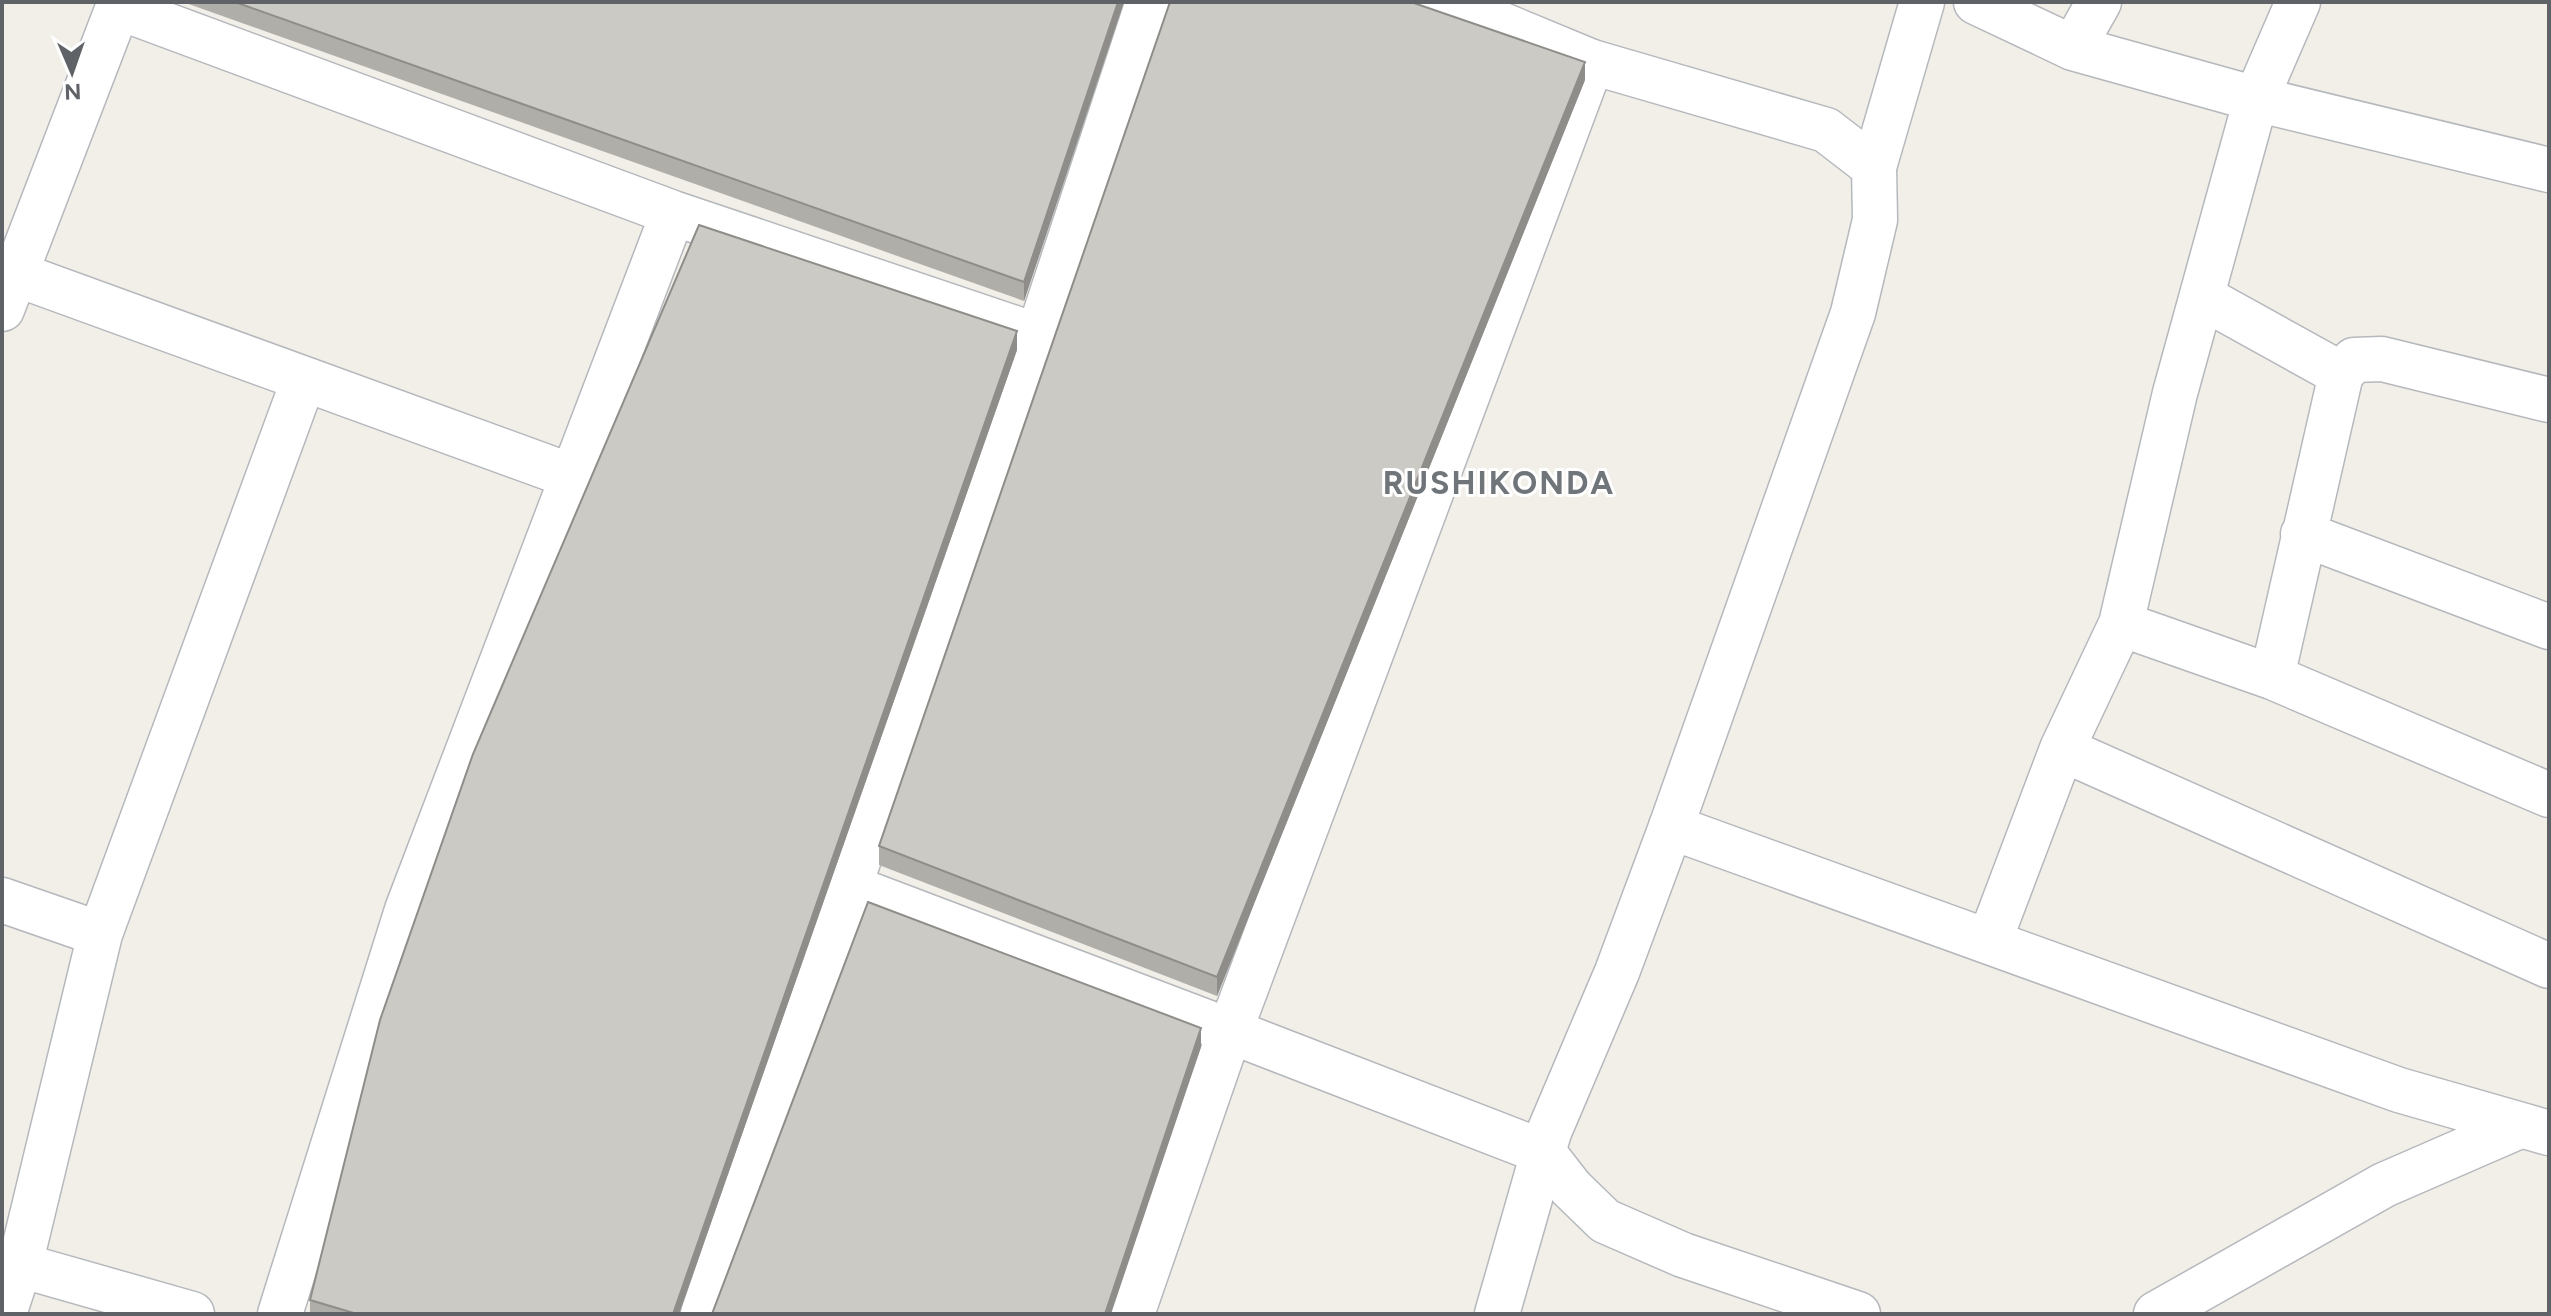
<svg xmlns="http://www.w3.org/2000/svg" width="2551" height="1316" font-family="Figtree,sans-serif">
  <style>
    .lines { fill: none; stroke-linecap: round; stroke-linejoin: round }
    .minor-casing { stroke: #b5b8bc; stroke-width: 47 }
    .tertiary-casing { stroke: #b5b8bc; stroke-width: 47 }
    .minor { stroke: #fff; stroke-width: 44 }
    .tertiary { stroke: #fff; stroke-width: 44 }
    .wall { fill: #afaea9 }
    .shaded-wall { fill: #8f8d8a }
    .building { fill: #cccac5; stroke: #8f8d8a; stroke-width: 2 }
    .labels { text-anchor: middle; stroke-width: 6; stroke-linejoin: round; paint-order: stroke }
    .district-label { font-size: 32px; font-weight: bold; letter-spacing: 2px; fill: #70757a; stroke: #fff }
  </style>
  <rect width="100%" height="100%" fill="#f1efe8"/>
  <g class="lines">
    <defs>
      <path id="minor" d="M1976 2 2073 48 2256 99 2549 170
        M118 7 673 213 1038 336
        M2073 48 2099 2
        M1592 62 1230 1031 1543 1152 1571 1188 1605 1221 1683 1255 1858 1314
        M1874 167 1922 2
        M16 274 574 477
        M2202 297 2341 374
        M2 309 120 2
        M2303 534 2549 627
        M2121 624 2272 677 2549 795
        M2272 677 2341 374 2354 360 2382 359 2549 400
        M2062 749 2549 966
        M1671 827 2399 1090 2549 1133
        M850 887 1230 1031 1132 1314
        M2 900 100 934
        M1989 942 2062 749 2121 624 2175 393 2256 99 2298 2
        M2 1260 192 1314
        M4 1314 20 1265 100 934 304 379
        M280 1314 407 910 673 213
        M703 1314 1038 336 1148 2
        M2156 1314 2384 1185 2522 1125"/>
      <path id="tertiary" d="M1440 2 1481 16 1592 62 1826 130 1874 167 1875 220 1853 313 1671 827 1617 972 1549 1132 1497 1314"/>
    </defs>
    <use href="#minor" class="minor-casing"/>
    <use href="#tertiary" class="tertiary-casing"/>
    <use href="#minor" class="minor"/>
    <use href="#tertiary" class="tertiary"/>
  </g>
  <path class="wall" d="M183 2H1124L1024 301Z
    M1585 80 1217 996 879 865V846Z
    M1017 350 679 1314H310V1300Z"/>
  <path class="shaded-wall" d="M1118 2H1124L1024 301V282Z
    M1585 62V80L1217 996V977Z
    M1017 331V350L679 1314H673Z
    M1201 1028V1047L1111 1314H1105Z"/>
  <path class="building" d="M235 2H1118L1024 282Z
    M1170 2H1411L1585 62 1217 977 879 846Z
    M699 225 1017 331 673 1314H357L310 1300 380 1020 473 754Z
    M868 902 1201 1028 1105 1314H712Z"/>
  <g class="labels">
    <g class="district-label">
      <text x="1499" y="494">RUSHIKONDA</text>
    </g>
  </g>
  <rect width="2551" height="1316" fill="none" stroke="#5f6368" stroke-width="8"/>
  <g transform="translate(72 72) rotate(178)" stroke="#ffffff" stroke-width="6" paint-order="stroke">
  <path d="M0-6L14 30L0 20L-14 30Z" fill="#5f6368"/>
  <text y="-12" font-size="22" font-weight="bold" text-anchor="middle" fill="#5f6368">N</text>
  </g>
</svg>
